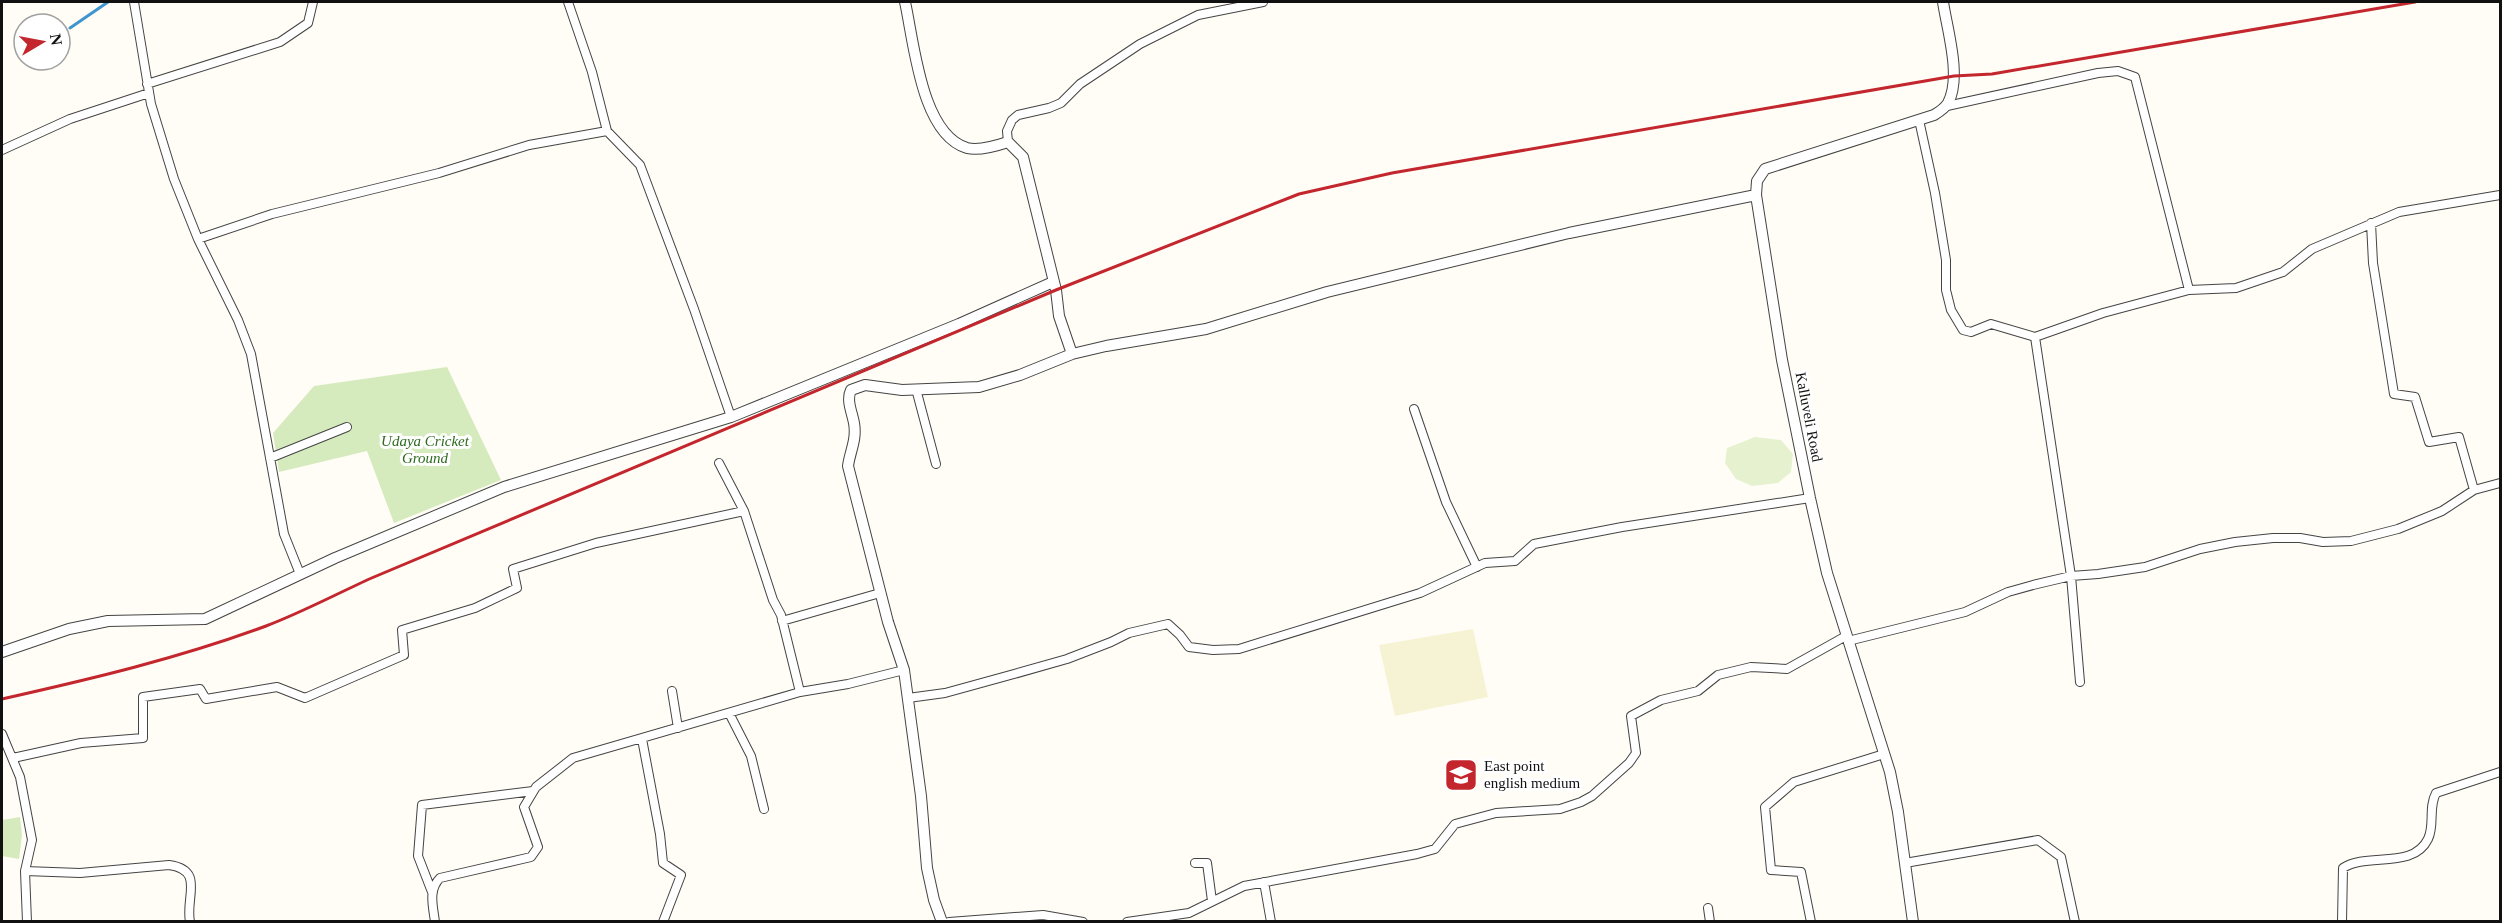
<svg xmlns="http://www.w3.org/2000/svg" width="2502" height="923" font-family="Georgia,serif">
  <style>
    .farmland { fill: #f6f3d4 }
    .green { fill: #d5ebbd }
    .pitch { fill: #e6f2cf }
    .lines { fill: none; stroke-linecap: round; stroke-linejoin: round }
    .stream { stroke: #3f96cf; stroke-width: 3 }
    .minor-casing { stroke: #444; stroke-width: 10 }
    .tertiary-casing { stroke: #444; stroke-width: 12 }
    .minor { stroke: #fff; stroke-width: 8 }
    .tertiary { stroke: #fff; stroke-width: 10 }
    .rail { stroke: #c4262e; stroke-width: 3 }
    .labels { text-anchor: middle; stroke-width: 6; stroke-linejoin: round; paint-order: stroke }
    .street-label { font-size: 15px; fill: #111; stroke: #fff }
    .park-label { font-size: 15px; font-style: italic; fill: #2f6b1f; stroke: #fff }
    .poi-label { font-size: 15px; fill: #111; stroke: #fff; text-anchor: start }
  </style>
  <rect width="100%" height="100%" fill="#fffdf5"/>
  <path class="farmland" d="M1473 629 1488 697 1395 716 1379 645Z"/>
  <path class="green" d="M447 367 501 480 394 523 367 451 279 472 273 433 314 386Z
    M20 817 22 835 19 859 2 856V820Z"/>
  <path class="pitch" d="M1755 437 1781 440 1793 454 1791 472 1778 483 1752 486 1736 479 1725 463 1727 448Z"/>
  <g class="lines">
    <path class="stream" d="M70 28 108 2"/>
    <defs>
      <path id="minor" d="M134 2 151 104 174 179 198 239 238 320 251 354 284 534 300 574
        M568 2 592 72 607 131 640 165 694 309 731 417
        M147 84 280 42 308 23 313 2
        M1947 106 2098 73 2118 71 2135 77 2189 290
        M1919 120 1935 193 1946 260V290L1951 310 1963 330 1971 332 1991 324 2035 337
        M1008 142 1007 131 1012 120 1018 115 1049 108 1061 103 1080 84 1140 44 1198 15 1263 2
        M2 150 70 119 149 93
        M2371 223 2373 263 2394 394 2415 397 2429 442 2459 437 2474 490
        M198 239 272 214 439 173 529 145 607 131
        M916 389 936 464
        M1414 409 1446 502 1477 567
        M270 458 347 427
        M719 463 744 511 773 600 781 615 800 692
        M782 621 880 593
        M1848 641 1965 612 2008 592 2033 585 2071 576 2098 574 2145 567 2200 549 2235 542 2273 538H2300L2323 542 2351 541 2398 529 2442 511 2474 490 2500 483
        M2080 682 2071 576 2035 337 2103 313 2189 290 2236 288 2283 272 2312 249 2399 212 2500 195
        M672 691 678 728
        M908 698 945 693 1014 674 1067 659 1111 642 1129 633 1168 624 1180 635 1189 647 1213 650 1239 649 1420 593 1485 563 1515 561 1534 544 1622 527 1810 498
        M729 713 751 756 764 809
        M2 734 20 777 32 840 25 871 27 922
        M642 739 660 834 663 863 681 875 663 922
        M13 758 81 743 143 738V697L200 689 206 699 277 687 305 698 404 655 402 630 475 608 517 588 513 569 596 543 744 511
        M1195 863H1207L1212 901
        M1905 863 2038 840 2061 857 2075 922
        M25 871 80 873 169 865C205 870 185 897 190 922
        M1264 882 1271 922
        M432 892 418 856 422 805 533 791
        M1708 908 1710 922
        M435 922C433 906 428 890 440 878L531 857 538 847 524 807 536 787 573 758 800 692 848 684 904 670
        M949 922 1043 915 1083 922
        M1127 922 1189 913 1244 886 1417 854 1435 849 1455 824 1496 813 1560 809 1581 802 1592 796 1629 763 1636 753 1631 716 1661 700 1698 691 1718 675 1751 667 1787 669 1846 636
        M1811 922 1801 872 1771 870 1765 807 1794 782 1884 754
        M2342 922 2343 868C2367 852 2413 870 2428 839 2435 825 2428 808 2436 793L2500 772"/>
      <path id="tertiary" d="M905 2C914 42 921 134 967 148 979 151 996 146 1008 142L1023 157 1056 290 1059 316 1072 354
        M2 652 69 629 108 621 205 619 335 558 504 487 731 417 959 324 1053 282
        M942 922 934 900 927 868 921 796 904 670 888 622 848 466C850 451 857 440 854 423 852 412 846 400 851 390L865 385 902 390 979 387 1020 375 1072 354 1106 346 1206 329 1327 292 1569 233 1756 195
        M1913 922 1898 812 1890 772 1827 573 1810 498 1782 360 1756 195 1757 181 1765 169 1934 115C1939 112 1945 108 1948 103 1962 77 1947 29 1943 2"/>
    </defs>
    <use href="#minor" class="minor-casing"/>
    <use href="#tertiary" class="tertiary-casing"/>
    <use href="#minor" class="minor"/>
    <use href="#tertiary" class="tertiary"/>
    <path class="rail" d="M2 699C91 679 180 658 266 626 303 612 338 593 374 577L1056 290 1299 194 1392 173 1954 76 1992 74 2415 2"/>
  </g>
  <defs>
    <symbol id="school-square" viewBox="-11 -11 22 22"><rect x="-9" y="-9" width="18" height="18" rx="4" fill="#c4262e" stroke="#fff"/><path d="M0-5L7-2L0 1L-7-2ZM-4 1L0 2.5L4 1V4Q0 6-4 4Z" fill="#fff"/></symbol>
  </defs>
  <g fill-rule="evenodd">
    <use href="#school-square" x="1442" y="756" width="38" height="38"/>
  </g>
  <g class="labels">
    <g class="street-label">
      <text transform="translate(1809 417) rotate(79)" y="5">Kalluveli Road</text>
    </g>
    <g class="park-label">
      <text x="425" y="446">Udaya Cricket<tspan x="425" dy="17">Ground</tspan></text>
    </g>
    <g class="poi-label">
      <text x="1484" y="771">East point<tspan x="1484" dy="17">english medium</tspan></text>
    </g>
  </g>
  <rect width="2502" height="923" fill="none" stroke="#111111" stroke-width="6"/>
  <g transform="translate(42 42) rotate(80)"><circle r="28" fill="#ffffff" stroke="#a0a0a0" stroke-width="1.5"/>
  <path d="M0-4.5L10 22L0 15L-10 22Z" fill="#c4262e"/>
  <text y="-9" font-size="16" font-weight="bold" text-anchor="middle" fill="#111111">N</text>
  </g>
</svg>
